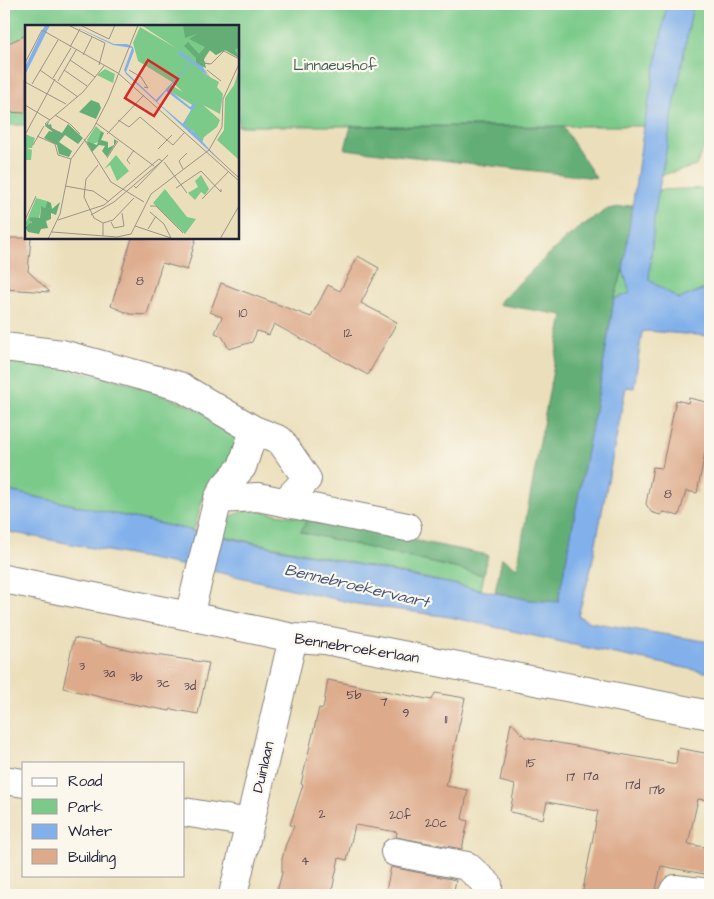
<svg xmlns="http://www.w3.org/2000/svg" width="714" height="899" font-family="'Architects Daughter',sans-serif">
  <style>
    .green { fill: #7bca8a; stroke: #4e7662 }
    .forest { fill: #64ae76; stroke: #436858 }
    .water { fill: #81b0eb; stroke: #526993 }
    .building { fill: #ddaa8b }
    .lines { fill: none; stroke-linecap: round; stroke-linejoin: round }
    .minor-casing { stroke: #86807b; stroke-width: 30 }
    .minor { stroke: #fff; stroke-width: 28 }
    .labels { text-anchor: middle; stroke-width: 4.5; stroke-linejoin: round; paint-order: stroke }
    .number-label { font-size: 12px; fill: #51444f }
    .park-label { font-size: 15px; fill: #415d57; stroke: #fbf7ec }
    .street-label { font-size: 15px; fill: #22223b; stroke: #fbf7ec }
    .water-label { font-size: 16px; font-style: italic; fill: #435479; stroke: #fbf7ec }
    .inset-river { fill: none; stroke: #81b0eb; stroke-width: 2.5 }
    .inset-road { fill: none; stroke: #9b9388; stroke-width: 1 }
    .view { fill: #d62828; fill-opacity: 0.15; stroke: #d62828; stroke-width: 2.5 }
    .inset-edge { fill: none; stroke: #22223b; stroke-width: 2.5 }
  </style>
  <rect width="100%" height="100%" fill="#fbf7ec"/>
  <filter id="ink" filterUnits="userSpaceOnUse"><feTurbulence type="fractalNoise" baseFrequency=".02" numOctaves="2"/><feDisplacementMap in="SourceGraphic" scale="10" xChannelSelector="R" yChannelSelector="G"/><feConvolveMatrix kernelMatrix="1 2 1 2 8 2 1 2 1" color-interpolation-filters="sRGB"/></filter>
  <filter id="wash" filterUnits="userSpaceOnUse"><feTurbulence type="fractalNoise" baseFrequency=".0096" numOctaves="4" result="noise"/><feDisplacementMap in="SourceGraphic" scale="20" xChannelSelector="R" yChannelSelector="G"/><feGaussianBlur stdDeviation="1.12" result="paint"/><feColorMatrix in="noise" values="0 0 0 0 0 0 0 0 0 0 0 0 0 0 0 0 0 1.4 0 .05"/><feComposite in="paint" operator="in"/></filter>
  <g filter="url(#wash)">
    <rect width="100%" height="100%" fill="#ebdfbb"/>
    <path class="green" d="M4 4H710V133L696 166 662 175 665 153 644 126H238V26H26V125H4Z
      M710 188V287L679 299H614L643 203 659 190Z
      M4 358 35 362 127 382 186 404 231 425 238 437 225 476 207 483 194 531 4 490Z
      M247 509 307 519 301 532 484 575 481 590 223 536 222 527 230 517Z"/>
    <path class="forest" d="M351 126 563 127 596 178 345 149Z
      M643 203 614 299 601 379 559 602 530 600 495 592 502 558 517 568 563 315 497 304 565 239 583 225 608 209Z
      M307 519 488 555 484 575 301 532Z"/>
    <path class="water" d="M667 4H693L655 211 649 280 679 299 710 287V336L647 331 642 332 634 388 626 387 591 569 578 616 590 622 710 642V673L610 653 450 617 357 604 222 573 4 531V490L194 531 530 600 558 602 601 379 614 299 630 293 623 270 644 126Z"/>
    <g id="blocks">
      <path class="building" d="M26 35V113L4 112V45Z
        M4 238H31L28 271 50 292 4 289Z
        M132 238H196L187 270 162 263 147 315 130 314 111 306Z
        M358 256 379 268 361 303 397 322 368 375 274 324 269 335 257 331 252 342 229 349 222 336 215 333 222 317 210 312 221 283 311 317 328 285 340 291Z
        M689 398 710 403V427L697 493 686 491 679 516 664 512 660 515 651 512 646 504 653 467 662 468 676 400 688 403Z
        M74 638 101 643V644L155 655 209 663 198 714 171 709 170 711 117 701 63 688Z
        M328 680 432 700 435 693 465 698 446 786 468 790 462 819 468 821 462 849 396 837 397 832 355 825 347 860 339 858 331 895H276L282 873V859L286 844 294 826 290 825 303 785 301 784 319 708 323 709Z
        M511 722 525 737 676 764 678 748 710 754V784L706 800 698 799 688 844 710 848V875L661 866 655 895H582L598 811 547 802 543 819 510 812 515 785 500 781Z
        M391 867 456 880 453 895H385Z"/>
    </g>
  </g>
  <g filter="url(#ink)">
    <use href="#blocks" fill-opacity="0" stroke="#86807b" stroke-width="1"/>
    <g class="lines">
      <defs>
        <path id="minor" d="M4 347 62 354 179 386 254 430 280 440 307 479 285 502
          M218 499 258 497 407 527
          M4 579 189 616 293 638 325 640 710 715
          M189 616 218 499 225 486 242 467 254 430
          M4 780 24 783
          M184 812 250 823
          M395 852 467 866 488 885 487 895
          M233 895 293 638
          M672 895 675 889 710 893"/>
      </defs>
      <use href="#minor" class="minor-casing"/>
      <use href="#minor" class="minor"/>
    </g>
  </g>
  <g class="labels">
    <g class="number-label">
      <text x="140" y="285">8</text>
      <text x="243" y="317">10</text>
      <text x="348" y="337">12</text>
      <text x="668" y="498">8</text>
      <text x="82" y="670">3</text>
      <text x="109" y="677">3a</text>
      <text x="136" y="681">3b</text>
      <text x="163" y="687">3c</text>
      <text x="190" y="690">3d</text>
      <text x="354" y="699">5b</text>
      <text x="384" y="706">7</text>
      <text x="406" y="717">9</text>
      <text x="446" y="723">11</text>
      <text x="531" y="767">15</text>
      <text x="591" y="780">17a</text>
      <text x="571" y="781">17</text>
      <text x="633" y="789">17d</text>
      <text x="657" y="794">17b</text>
      <text x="322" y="818">2</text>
      <text x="400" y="819">20f</text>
      <text x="436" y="827">20c</text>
      <text x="305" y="865">4</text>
    </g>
    <g class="park-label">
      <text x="335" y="70">Linnaeushof</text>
    </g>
    <g class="street-label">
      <text transform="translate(357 648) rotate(9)" y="5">Bennebroekerlaan</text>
      <text transform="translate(263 767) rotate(-77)" y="5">Duinlaan</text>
    </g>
    <g class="water-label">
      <text transform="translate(357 585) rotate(13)" y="6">Bennebroekervaart</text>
    </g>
  </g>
  <g transform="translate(25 25)">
    <rect width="214" height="214" fill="#ebdfbb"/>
    <path d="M116 0H214V33L201 25 191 30 184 25 179 34 178 44V48L184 51 180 46 179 43 185 52 194 57 192 62 198 69 195 89 178 80 195 95 192 102 179 112 177 118 182 124 168 106 157 100 169 81 141 64 146 60 158 67 147 57 113 36 108 18 115 2 151 23ZM80 44 90 49 88 58 72 50ZM214 44V135L192 115 199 105 200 73 209 60ZM71 101 76 106 75 116 66 120 62 115ZM0 109 10 113 7 123H2L7 125 6 135H0ZM91 130 104 146 92 156 85 140 79 144ZM176 150 184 164 180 170 176 167 170 175 163 168 173 162 170 156ZM140 164 162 192 171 194 160 209 128 178ZM11 173 22 176 20 183 16 182 14 194 6 192V200H0Z" fill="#7bca8a"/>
    <path d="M158 0H214V22L210 25 214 33 200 25 191 30 185 25 179 34 181 43 171 39V33L159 21 163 17 174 29 180 22 164 14 172 9 160 13ZM66 75 74 78 76 83 71 94 54 87ZM24 96 23 100 26 99 27 103 37 108 43 99 58 113 53 119 40 110 34 117 47 126 44 132 34 129 32 120 19 113 24 106 28 107 20 101ZM76 106 79 108 76 115 83 117V123L89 120V114L92 116 82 132 77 126 80 121 74 120 67 127 61 116 72 120ZM22 176 26 178 27 184 35 177 31 190 26 188V194L21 196 23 203 16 204 14 209 3 207 0 202 7 197 4 195 6 192 15 193 16 181 20 183Z" fill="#64ae76"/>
    <path d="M20 0H25L0 50V42ZM47 0 89 19H102L108 22 109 26 101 47 131 75 167 36 154 26 178 42 183 52 167 37 143 64 165 82 172 76 159 100 168 106 193 134 101 49 99 45 107 23 88 20ZM141 66 166 85 158 99 132 77Z" fill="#81b0eb" fill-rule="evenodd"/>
    <path class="inset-river" d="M153 27 166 36"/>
    <path class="inset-road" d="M43 0 80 18 74 40M55 0 84 14 90 0M45 22 55 4M58 30 67 12M45 35 70 52M0 38 17 5 93 48M184 39 179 38 186 39 199 26 214 34M15 45 53 72M39 45 62 61M104 45 116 52 123 63 119 62M182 45 196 56M93 48 214 156M28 53 46 23M33 56 51 25M0 57 41 79M7 59 33 15M0 80 25 95M30 90 45 99 55 109M93 95 104 102 115 92 148 120 160 107M71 98 129 141M1 108 30 54M82 109 119 70M34 110 20 99 58 67 79 41M12 111 30 119 33 130 46 134M59 114 86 157 119 177M8 120 19 101M133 124 147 110M184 125 214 153M82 133 93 116M139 137 162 168M105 139 102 135 109 125M73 140 61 154 59 172 69 193 78 198V211M158 144 154 136 162 128M40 161 68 166 84 177M109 161 111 163 143 130M151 163 176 146 196 167V164M177 174 203 147M125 181H131L158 208M0 195 11 171M33 195 79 180 134 134 137 136 89 177 66 190M86 197 89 203 99 201 97 188M78 198 88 195 109 173M110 201 146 213 139 199 125 187M123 204 131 191M27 207 92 212 106 209M106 209 126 169 184 125 197 102 198 74 214 39M23 214 35 189 46 134 68 104 83 75 113 0M195 214 214 181"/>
    <path class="view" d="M123 35 153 54 129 91 100 73Z"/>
    <rect width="214" height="214" class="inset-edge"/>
  </g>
  <rect width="714" height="899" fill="none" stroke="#fbf7ec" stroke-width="20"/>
  <rect x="22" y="762" width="162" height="115" fill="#fbf7ec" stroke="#a4a2a5"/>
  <rect x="32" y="778" width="25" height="8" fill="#ffffff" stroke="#a4a2a5"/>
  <text x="68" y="786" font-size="15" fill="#22223b">Road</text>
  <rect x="32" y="799" width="25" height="15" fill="#7bca8a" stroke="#a4a2a5"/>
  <text x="68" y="812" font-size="15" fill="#22223b">Park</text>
  <rect x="32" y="824" width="25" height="15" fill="#81b0eb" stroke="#a4a2a5"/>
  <text x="68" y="836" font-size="15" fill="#22223b">Water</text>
  <rect x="32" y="849" width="25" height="15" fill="#ddaa8b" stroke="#a4a2a5"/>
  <text x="68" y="862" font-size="15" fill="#22223b">Building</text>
</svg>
